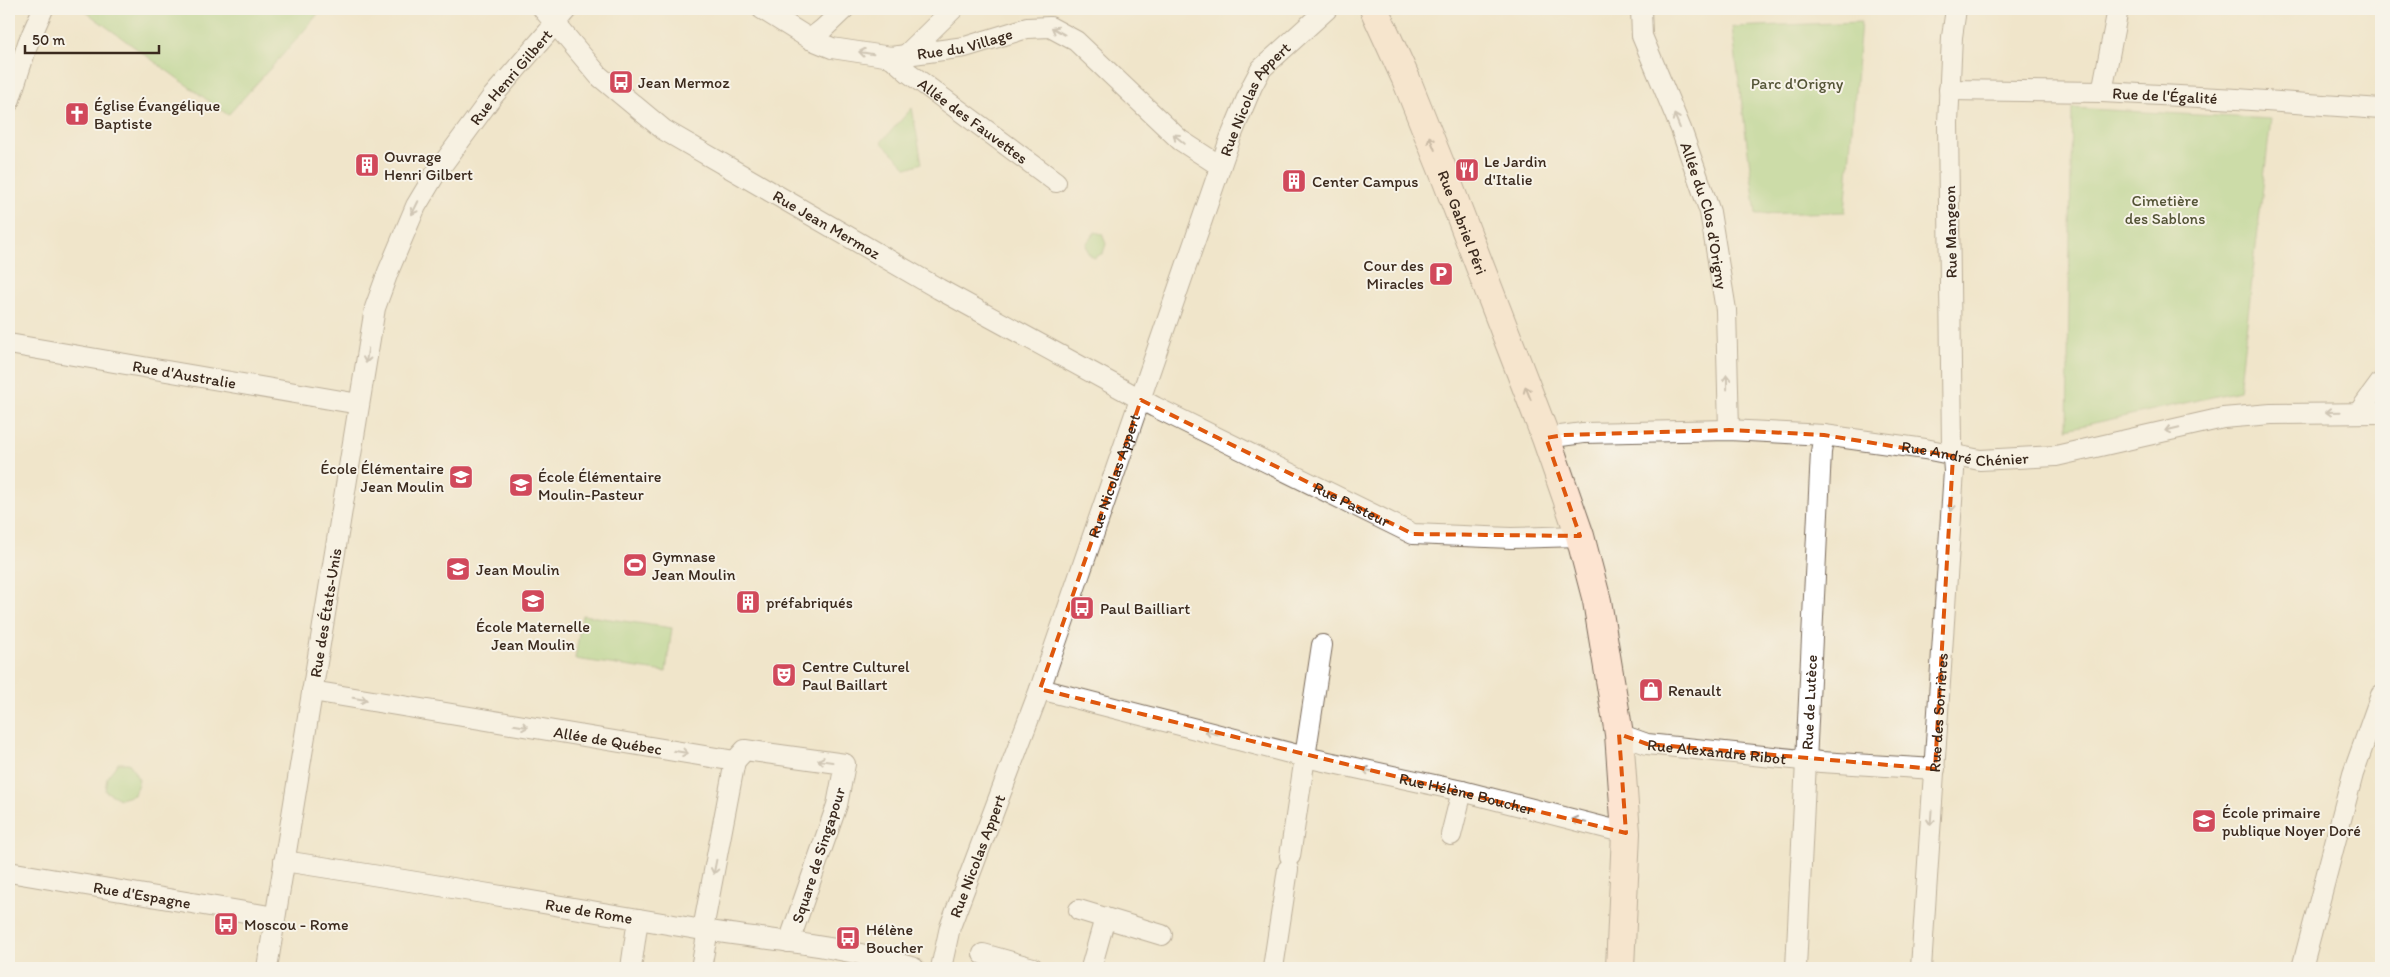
<svg xmlns="http://www.w3.org/2000/svg" width="2390" height="977" font-family="Itim,sans-serif">
  <style>
    .green { fill: #a0d07f; stroke: #6e7d4e }
    .lines { fill: none; stroke-linecap: round; stroke-linejoin: round }
    .street-casing { stroke: #7a6b5b; stroke-width: 22 }
    .secondary-casing { stroke: #7a6b5b; stroke-width: 30 }
    .street { stroke: #fff; stroke-width: 20 }
    .secondary { stroke: #fde4d1; stroke-width: 28 }
    .oneway { stroke: #a79f9a }
    .oneway2 { stroke: #9c8778 }
    .marked { fill: none; stroke: #df570d; stroke-width: 4; stroke-dasharray: 10 6; stroke-linejoin: round }
    .labels { text-anchor: middle; stroke-width: 4; stroke-linejoin: round; paint-order: stroke }
    .street-label { font-size: 16px; fill: #3b2a1e; stroke: #f7f3e8 }
    .poi-label { font-size: 16px; fill: #3b2a1e; stroke: #f7f3e8; text-anchor: start }
    .park-label { font-size: 16px; fill: #545436; stroke: #f7f3e8 }
  </style>
  <rect width="100%" height="100%" fill="#f7f3e8"/>
  <filter id="ink" filterUnits="userSpaceOnUse"><feTurbulence type="fractalNoise" baseFrequency=".02" numOctaves="2"/><feDisplacementMap in="SourceGraphic" scale="10" xChannelSelector="R" yChannelSelector="G"/><feConvolveMatrix kernelMatrix="1 2 1 2 8 2 1 2 1" color-interpolation-filters="sRGB"/></filter>
  <filter id="wash" filterUnits="userSpaceOnUse"><feTurbulence type="fractalNoise" baseFrequency=".0096" numOctaves="4" result="noise"/><feDisplacementMap in="SourceGraphic" scale="20" xChannelSelector="R" yChannelSelector="G"/><feGaussianBlur stdDeviation="1.12" result="paint"/><feColorMatrix in="noise" values="0 0 0 0 0 0 0 0 0 0 0 0 0 0 0 0 0 1.4 0 .05"/><feComposite in="paint" operator="in"/></filter>
  <g filter="url(#wash)">
    <rect width="100%" height="100%" fill="#f0e5cb"/>
    <path class="green" d="M82 9H322L296 40 228 115Z
      M1861 22 1845 212 1756 214 1732 27Z
      M912 108 922 163 907 168 881 142Z
      M2072 108 2271 119 2239 391 2067 429Z
      M1095 232 1102 234 1106 244 1103 253 1094 258 1088 253 1086 244Z
      M582 615 672 628 666 672 575 659Z
      M118 763H129L139 780 134 795 120 799 105 791 107 777Z"/>
  </g>
  <g filter="url(#ink)">
    <g class="lines">
      <defs>
        <g id="street">
          <path id="s1" d="M543 9 599 76 664 130 939 289 1155 407 1413 534 1511 538 1580 536"/>
          <path id="s2" d="M762 9 810 39 832 48 891 57 965 47 1027 28 1050 27 1076 41 1180 140 1220 166"/>
          <path id="s3" d="M1641 9 1642 36 1681 129 1710 212 1726 310 1729 430"/>
          <path d="M810 39 823 29 844 9"/>
          <path d="M906 55 953 9"/>
          <path id="s4" d="M891 57 909 73 1056 182"/>
          <path id="s5" d="M1949 90 2102 92 2237 99 2381 109"/>
          <path d="M2102 92 2118 9"/>
          <path d="M9 102 28 43 43 9"/>
          <path id="s6" d="M9 344 359 404"/>
          <path d="M2359 412 2381 382"/>
          <path id="s7" d="M1546 438 1583 433 1729 430 1824 435 1925 449 1980 460 2056 456 2223 418 2271 414 2381 413"/>
          <path id="s8" d="M1040 689 1305 757 1462 791 1626 833"/>
          <path id="s9" d="M312 691 735 761 703 929"/>
          <path id="s10" d="M1619 734 1647 744 1821 762 1935 769"/>
          <path d="M735 761 745 750 845 764 837 805 789 942"/>
          <path d="M1451 835 1462 791"/>
          <path d="M1290 856 1322 645"/>
          <path id="s11" d="M284 861C420 882 556 905 691 928 765 940 843 945 914 968"/>
          <path id="s12" d="M9 872 275 917"/>
          <path d="M1079 910 1162 935"/>
          <path d="M983 954 1033 968"/>
          <path id="s13" d="M267 968 375 308 388 272 416 206 434 176 492 97 568 9"/>
          <path d="M631 968 638 919"/>
          <path d="M701 968 708 930"/>
          <path id="s14" d="M941 968 950 927 1040 689 1230 139 1252 86 1261 69 1327 9"/>
          <path d="M1091 968 1105 918"/>
          <path d="M1273 968 1288 869"/>
          <path id="s15" d="M1796 968 1821 452 1824 435"/>
          <path id="s16" d="M1921 968 1954 471 1952 445 1948 123 1952 37 1956 9"/>
          <path d="M2302 968 2353 774 2381 695"/>
        </g>
        <g id="secondary">
          <path id="s17" d="M1374 9 1406 79 1445 176 1546 438 1580 536 1597 601 1619 734 1626 833 1620 968"/>
        </g>
      </defs>
      <use href="#street" class="street-casing"/>
      <use href="#secondary" class="secondary-casing"/>
      <use href="#street" class="street"/>
      <use href="#secondary" class="secondary"/>
    </g>
    <defs><path id="oneway-shaft" d="M-6 0H5M1.5-3L5.5 0L1.5 3" fill="none" stroke-width="1.6" stroke-linecap="round" stroke-linejoin="round" transform="scale(1.25)"/></defs>
    <g class="oneway">
      <use href="#oneway-shaft" transform="translate(1058 31) rotate(-151)"/>
      <use href="#oneway-shaft" transform="translate(866 53) rotate(-171)"/>
      <use href="#oneway-shaft" transform="translate(1677 121) rotate(-112)"/>
      <use href="#oneway-shaft" transform="translate(1179 139) rotate(-140)"/>
      <use href="#oneway-shaft" transform="translate(415 208) rotate(116)"/>
      <use href="#oneway-shaft" transform="translate(367 356) rotate(99)"/>
      <use href="#oneway-shaft" transform="translate(1727 382) rotate(-91)"/>
      <use href="#oneway-shaft" transform="translate(2333 412) rotate(179)"/>
      <use href="#oneway-shaft" transform="translate(2172 429) rotate(167)"/>
      <use href="#oneway-shaft" transform="translate(1952 504) rotate(94)"/>
      <use href="#oneway-shaft" transform="translate(360 699) rotate(10)"/>
      <use href="#oneway-shaft" transform="translate(521 726) rotate(10)"/>
      <use href="#oneway-shaft" transform="translate(1212 733) rotate(-166)"/>
      <use href="#oneway-shaft" transform="translate(681 752) rotate(10)"/>
      <use href="#oneway-shaft" transform="translate(825 761) rotate(-172)"/>
      <use href="#oneway-shaft" transform="translate(1370 771) rotate(-168)"/>
      <use href="#oneway-shaft" transform="translate(1931 818) rotate(94)"/>
      <use href="#oneway-shaft" transform="translate(1579 821) rotate(-166)"/>
      <use href="#oneway-shaft" transform="translate(715 867) rotate(101)"/>
    </g>
    <g class="oneway2">
      <use href="#oneway-shaft" transform="translate(1432 143) rotate(-112)"/>
      <use href="#oneway-shaft" transform="translate(1528 393) rotate(-112)"/>
    </g>
  </g>
  <path d="M0 0H2390V977H0ZM1141 400 1413 534 1580 536 1546 438 1563 435 1729 430 1824 435 1953 456 1935 769 1647 744 1619 734 1626 833 1040 689Z" fill="#f0e5cb" fill-opacity=".55" fill-rule="evenodd"/>
  <path class="marked" d="M1141 400 1413 534 1580 536 1546 438 1563 435 1729 430 1824 435 1953 456 1935 769 1647 744 1619 734 1626 833 1040 689Z"/>
  <defs>
    <symbol id="bus-square" viewBox="-11 -11 22 22"><rect x="-9" y="-9" width="18" height="18" rx="4" fill="#d1495b" stroke="#f7f3e8"/><path d="M-5-6H5V4H4V6H2V4H-2V6H-4V4H-5ZM-3.5-4V0h7V-4ZM-3.5 1.2v1.5H-2V1.2ZM2 1.2v1.5H3.5V1.2Z" fill="#fff"/></symbol>
    <symbol id="church-square" viewBox="-11 -11 22 22"><rect x="-9" y="-9" width="18" height="18" rx="4" fill="#d1495b" stroke="#f7f3e8"/><path d="M-1.2-6h2.4v3.5h3.3v2.4h-3.3V6h-2.4V-.1h-3.3v-2.4h3.3Z" fill="#fff"/></symbol>
    <symbol id="building-square" viewBox="-11 -11 22 22"><rect x="-9" y="-9" width="18" height="18" rx="4" fill="#d1495b" stroke="#f7f3e8"/><path d="M-4-6H4V6H1V3H-1V6H-4ZM-2.5-4.3h1.7v1.8h-1.7ZM.8-4.3h1.7v1.8H.8ZM-2.5-1h1.7V.8h-1.7ZM.8-1h1.7V.8H.8Z" fill="#fff"/></symbol>
    <symbol id="restaurant-square" viewBox="-11 -11 22 22"><rect x="-9" y="-9" width="18" height="18" rx="4" fill="#d1495b" stroke="#f7f3e8"/><path d="M-5-6h1v4h1v-4h1v4h1v-4h1v5L-1.5 .5V6h-2V.5L-5-1ZM5-6V6H3V1.5H1.5Q1.5-4 5-6Z" fill="#fff"/></symbol>
    <symbol id="parking-square" viewBox="-11 -11 22 22"><rect x="-9" y="-9" width="18" height="18" rx="4" fill="#d1495b" stroke="#f7f3e8"/><path d="M-3.5-5.5H1a3.5 3.5 0 0 1 0 7H-1V5.5H-3.5ZM-1-3.4V-.6H.8a1.4 1.4 0 0 0 0-2.8Z" fill="#fff"/></symbol>
    <symbol id="school-square" viewBox="-11 -11 22 22"><rect x="-9" y="-9" width="18" height="18" rx="4" fill="#d1495b" stroke="#f7f3e8"/><path d="M0-5L7-2L0 1L-7-2ZM-4 1L0 2.5L4 1V4Q0 6-4 4Z" fill="#fff"/></symbol>
    <symbol id="stadium-square" viewBox="-11 -11 22 22"><rect x="-9" y="-9" width="18" height="18" rx="4" fill="#d1495b" stroke="#f7f3e8"/><path d="M0-5a6.5 5 0 1 0 0 10a6.5 5 0 1 0 0-10ZM-3.5-1.8h7v3.6h-7Z" fill="#fff"/></symbol>
    <symbol id="theatre-square" viewBox="-11 -11 22 22"><rect x="-9" y="-9" width="18" height="18" rx="4" fill="#d1495b" stroke="#f7f3e8"/><path d="M-5-5.5Q0-4 5-5.5V0Q5 5 0 6Q-5 5-5 0ZM-3.3-2.5H-1v1.5H-3.3ZM1-2.5H3.3v1.5H1ZM-2.8 1Q0 5.5 2.8 1Z" fill="#fff"/></symbol>
    <symbol id="shop-square" viewBox="-11 -11 22 22"><rect x="-9" y="-9" width="18" height="18" rx="4" fill="#d1495b" stroke="#f7f3e8"/><path d="M-5-2.5h2.3a2.7 3.5 0 0 1 5.4 0H5L5.5 6h-11ZM-1.5-2.5h3a1.5 2.3 0 0 0-3 0Z" fill="#fff"/></symbol>
  </defs>
  <g fill-rule="evenodd">
    <use href="#bus-square" x="607" y="68" width="28" height="28"/>
    <use href="#church-square" x="63" y="100" width="28" height="28"/>
    <use href="#building-square" x="353" y="151" width="28" height="28"/>
    <use href="#restaurant-square" x="1453" y="156" width="28" height="28"/>
    <use href="#building-square" x="1280" y="167" width="28" height="28"/>
    <use href="#parking-square" x="1427" y="260" width="28" height="28"/>
    <use href="#school-square" x="447" y="463" width="28" height="28"/>
    <use href="#school-square" x="507" y="471" width="28" height="28"/>
    <use href="#stadium-square" x="621" y="551" width="28" height="28"/>
    <use href="#school-square" x="444" y="555" width="28" height="28"/>
    <use href="#school-square" x="519" y="587" width="28" height="28"/>
    <use href="#building-square" x="734" y="588" width="28" height="28"/>
    <use href="#bus-square" x="1068" y="594" width="28" height="28"/>
    <use href="#theatre-square" x="770" y="661" width="28" height="28"/>
    <use href="#shop-square" x="1637" y="676" width="28" height="28"/>
    <use href="#school-square" x="2190" y="807" width="28" height="28"/>
    <use href="#bus-square" x="212" y="910" width="28" height="28"/>
    <use href="#bus-square" x="834" y="924" width="28" height="28"/>
  </g>
  <g class="labels">
    <g class="street-label">
      <text dy="6" stroke="none"><textPath href="#s2" startOffset="215">Rue du Village</textPath></text>
      <text dy="6" stroke="none"><textPath href="#s13" startOffset="939">Rue Henri Gilbert</textPath></text>
      <text dy="6" stroke="none"><textPath href="#s5" startOffset="216">Rue de l'Égalité</textPath></text>
      <text dy="6" stroke="none"><textPath href="#s14" startOffset="926">Rue Nicolas Appert</textPath></text>
      <text dy="6" stroke="none"><textPath href="#s4" startOffset="104">Allée des Fauvettes</textPath></text>
      <text dy="6" stroke="none"><textPath href="#s3" startOffset="218">Allée du Clos d'Origny</textPath></text>
      <text dy="6" stroke="none"><textPath href="#s17" startOffset="231">Rue Gabriel Péri</textPath></text>
      <text dy="6" stroke="none"><textPath href="#s1" startOffset="360">Rue Jean Mermoz</textPath></text>
      <text transform="translate(1950 232) rotate(-91)" y="6">Rue Mangeon</text>
      <text dy="6" stroke="none"><textPath href="#s6" startOffset="178">Rue d'Australie</textPath></text>
      <text dy="6" stroke="none"><textPath href="#s7" startOffset="421">Rue André Chénier</textPath></text>
      <text dy="6" stroke="none"><textPath href="#s14" startOffset="522">Rue Nicolas Appert</textPath></text>
      <text dy="6" stroke="none"><textPath href="#s1" startOffset="955">Rue Pasteur</textPath></text>
      <text dy="6" stroke="none"><textPath href="#s13" startOffset="360">Rue des États-Unis</textPath></text>
      <text dy="6" stroke="none"><textPath href="#s15" startOffset="266">Rue de Lutèce</textPath></text>
      <text dy="6" stroke="none"><textPath href="#s16" startOffset="256">Rue des Sorrières</textPath></text>
      <text dy="6" stroke="none"><textPath href="#s9" startOffset="300">Allée de Québec</textPath></text>
      <text dy="6" stroke="none"><textPath href="#s10" startOffset="100">Rue Alexandre Ribot</textPath></text>
      <text dy="6" stroke="none"><textPath href="#s8" startOffset="439">Rue Hélène Boucher</textPath></text>
      <text transform="translate(818 855) rotate(-72)" y="6">Square de Singapour</text>
      <text dy="6" stroke="none"><textPath href="#s14" startOffset="118">Rue Nicolas Appert</textPath></text>
      <text dy="6" stroke="none"><textPath href="#s12" startOffset="135">Rue d'Espagne</textPath></text>
      <text dy="6" stroke="none"><textPath href="#s11" startOffset="309">Rue de Rome</textPath></text>
    </g>
    <g class="poi-label">
      <text x="638" y="88">Jean Mermoz</text>
      <text x="94" y="111">Église Évangélique<tspan x="94" dy="18">Baptiste</tspan></text>
      <text x="384" y="162">Ouvrage<tspan x="384" dy="18">Henri Gilbert</tspan></text>
      <text x="1484" y="167">Le Jardin<tspan x="1484" dy="18">d'Italie</tspan></text>
      <text x="1312" y="187">Center Campus</text>
      <text x="1424" y="271" text-anchor="end">Cour des<tspan x="1424" dy="18">Miracles</tspan></text>
      <text x="444" y="474" text-anchor="end">École Élémentaire<tspan x="444" dy="18">Jean Moulin</tspan></text>
      <text x="538" y="482">École Élémentaire<tspan x="538" dy="18">Moulin-Pasteur</tspan></text>
      <text x="652" y="562">Gymnase<tspan x="652" dy="18">Jean Moulin</tspan></text>
      <text x="476" y="575">Jean Moulin</text>
      <text x="766" y="608">préfabriqués</text>
      <text x="1100" y="614">Paul Bailliart</text>
      <text x="533" y="632" text-anchor="middle">École Maternelle<tspan x="533" dy="18">Jean Moulin</tspan></text>
      <text x="802" y="672">Centre Culturel<tspan x="802" dy="18">Paul Baillart</tspan></text>
      <text x="1668" y="696">Renault</text>
      <text x="2222" y="818">École primaire<tspan x="2222" dy="18">publique Noyer Doré</tspan></text>
      <text x="244" y="930">Moscou - Rome</text>
      <text x="866" y="935">Hélène<tspan x="866" dy="18">Boucher</tspan></text>
    </g>
    <g class="park-label">
      <text x="1797" y="89">Parc d'Origny</text>
      <text x="2165" y="206">Cimetière<tspan x="2165" dy="18">des Sablons</tspan></text>
    </g>
  </g>
  <rect width="2390" height="977" fill="none" stroke="#f7f3e8" stroke-width="30"/>
  <path d="M25 45v8h134v-8" fill="none" stroke="#3b2a1e" stroke-width="2.5"/>
  <text x="32" y="45" font-size="15" fill="#3b2a1e" stroke="#f7f3e8" stroke-width="4" paint-order="stroke">50 m</text>
</svg>
